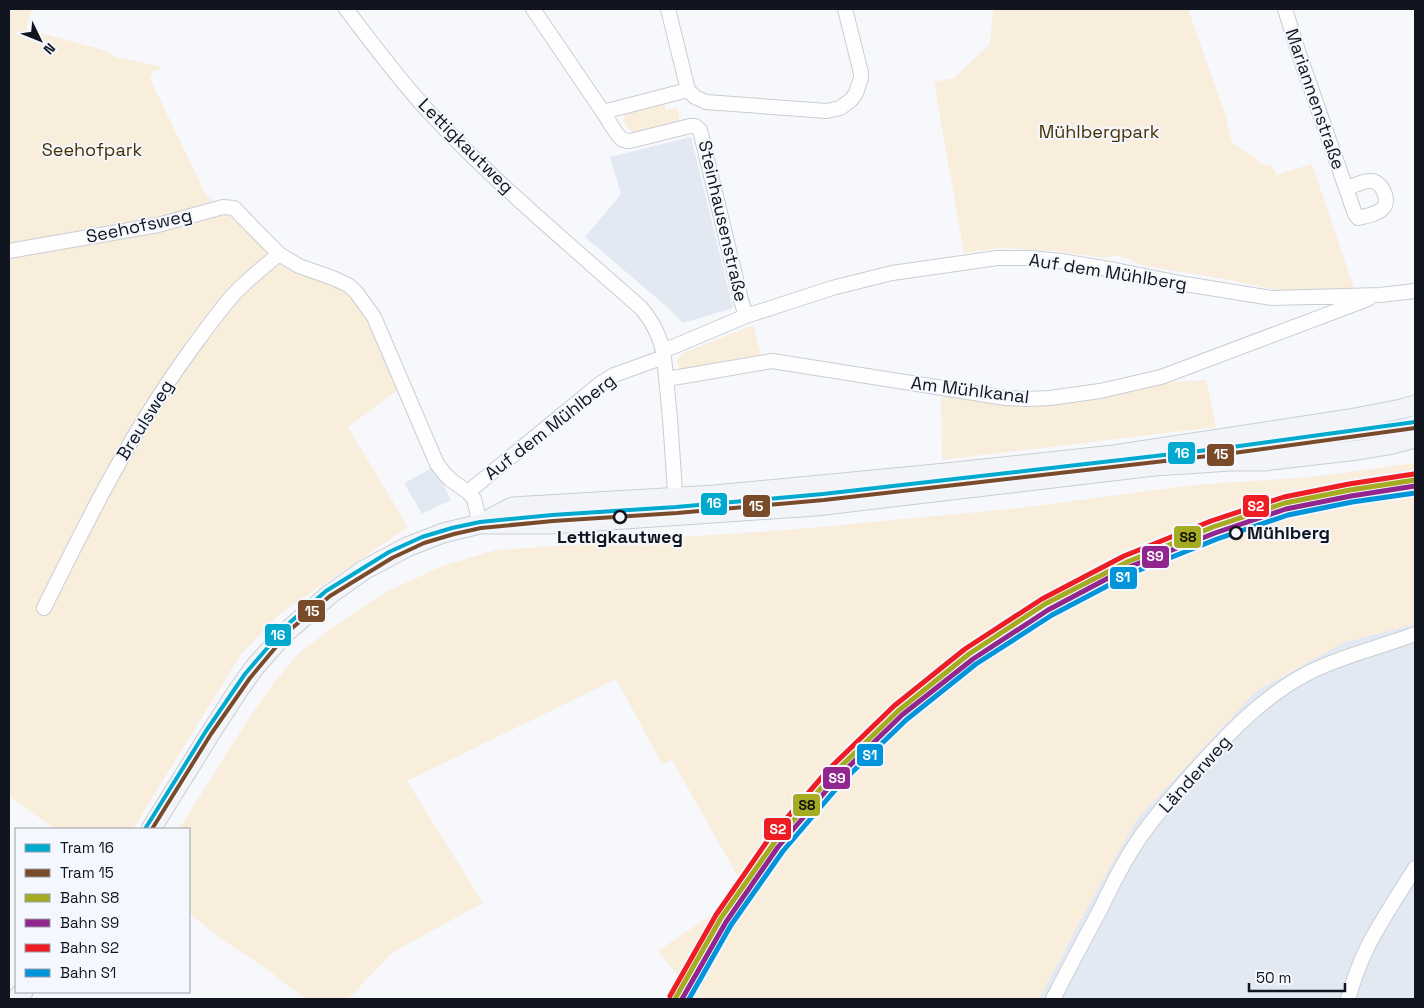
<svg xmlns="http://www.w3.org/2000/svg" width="1424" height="1008" font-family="'Space Grotesk',sans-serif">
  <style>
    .built { fill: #e3e9f2 }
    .green { fill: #f9eddc }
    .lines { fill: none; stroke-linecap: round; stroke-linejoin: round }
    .minor-casing { stroke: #c9ced4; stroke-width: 16 }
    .secondary-casing { stroke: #c9ced4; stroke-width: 21 }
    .minor { stroke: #fefefe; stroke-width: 14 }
    .secondary { stroke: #f3f4f7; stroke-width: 19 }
    .rail-1-casing { stroke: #f4f7fd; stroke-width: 9 }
    .rail-2-casing { stroke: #f4f7fd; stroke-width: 9 }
    .rail-3-casing { stroke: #f4f7fd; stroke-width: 9 }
    .rail-4-casing { stroke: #f4f7fd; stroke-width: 9 }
    .rail-1 { stroke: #a5ac22; stroke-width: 5 }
    .rail-2 { stroke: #91268f; stroke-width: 5 }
    .rail-3 { stroke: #ee1c23; stroke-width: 5 }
    .rail-4 { stroke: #0095da; stroke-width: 5 }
    .tram-1-casing { stroke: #f4f7fd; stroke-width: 8 }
    .tram-2-casing { stroke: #f4f7fd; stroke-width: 8 }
    .tram-1 { stroke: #00a9ce; stroke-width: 4 }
    .tram-2 { stroke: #7a4b2a; stroke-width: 4 }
    .stop-dot { fill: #f4f7fd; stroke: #10151f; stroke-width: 2.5 }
    .labels { text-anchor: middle; stroke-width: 4; stroke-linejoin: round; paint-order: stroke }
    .street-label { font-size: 18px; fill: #10151f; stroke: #f4f7fd }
    .park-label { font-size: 18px; fill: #472f00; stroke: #f4f7fd }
    .stop-label { font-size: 18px; font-weight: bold; fill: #10151f; stroke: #f4f7fd; text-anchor: start }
    .line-badge { stroke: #f4f7fd; stroke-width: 2 }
    .badge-label { font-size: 14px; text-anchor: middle; font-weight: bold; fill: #fff }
    .pale-badge-label { font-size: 14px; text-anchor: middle; font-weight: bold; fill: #111 }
  </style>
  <rect width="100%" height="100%" fill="#f6f8fb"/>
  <path class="built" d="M691 137 733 308 683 323 665 305 585 237 621 194 610 157Z
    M434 467 451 500 422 514 404 483Z
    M1415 624V999H1039L1095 893 1137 819 1256 691 1345 642Z"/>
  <path class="green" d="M9 9H32L26 29 103 50 116 57 163 67 153 71 150 78 153 85 206 195 216 203 141 226 9 247Z
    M993 9H1188L1225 114 1232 143 1251 155 1265 166 1272 164 1276 175 1312 164 1354 288 1346 290H1277L1224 279 1145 266 1118 255 1104 258 1055 251 1002 248 964 253 934 82 954 78 990 44Z
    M665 103 666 110 677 108 680 121 633 134 625 124 623 112Z
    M230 213 333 284 347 291 369 321 400 388 348 427 408 527 281 613 241 654 133 829H55L9 796V256Z
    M753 325 761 355 734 361 686 369H681L678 365 677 361 681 354Z
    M1206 380 1216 427 942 460 941 388 1029 400 1128 385Z
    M1415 463V624L1345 642 1256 691 1137 819 1095 893 1039 999H697L658 951 746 891 672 760 662 764 616 679 407 781 483 903 393 952 348 999H306L261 965 220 938 189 913V829H179L251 715 277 679 300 652 333 627 388 591 442 566 496 550 787 530 1020 508 1192 485 1312 477Z"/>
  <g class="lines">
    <defs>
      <path id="minor" d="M346 9C373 44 399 80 429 112 494 182 569 244 641 308 653 322 661 338 664 357L670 418 676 507
        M533 9 603 112 688 90
        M668 9 688 90
        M1285 9 1299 54 1355 214 1358 218C1366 216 1379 214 1384 207 1390 199 1381 180 1370 181 1362 181 1354 186 1346 188
        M688 90 695 97 706 102 827 111 840 108 851 100 856 93 861 78V73L845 9
        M603 112C608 119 615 134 622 139 624 141 627 141 630 141L690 126H695L700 130 741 300 746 316
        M9 251 158 225 223 207 234 208 279 254 299 266 333 278 348 285 356 292 361 299 374 317 437 464 445 474 452 481 468 492 474 499 480 524
        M663 351 746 316 832 288 892 273 997 258H1031L1061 261 1115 270 1185 284 1272 298 1380 295 1415 291
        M667 379 772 361 1006 398 1026 399 1050 398 1100 391 1161 377 1368 299
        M468 492 601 383 614 375 664 357
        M44 608C88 519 131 432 190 351 204 332 218 312 234 294 248 279 264 267 279 254
        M1053 999C1068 970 1083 941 1099 912 1110 889 1121 866 1135 845 1150 821 1170 799 1189 777 1225 737 1263 695 1312 671 1345 655 1381 647 1415 634
        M1348 999C1353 982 1359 964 1367 948 1381 920 1399 894 1415 868"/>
      <path id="secondary" d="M484 522 512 507 715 495 936 474 1114 455 1350 419 1401 409 1415 405
        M151 829 210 734 237 692 254 668 284 634 329 595 364 570 407 547 443 533 480 524H552L816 506 1154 466 1231 461H1264L1358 450 1388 445 1415 438
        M16 999 23 992"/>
    </defs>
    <use href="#minor" class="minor-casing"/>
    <use href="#secondary" class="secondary-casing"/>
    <use href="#minor" class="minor"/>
    <use href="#secondary" class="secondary"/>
    <defs>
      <path id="rail-1" d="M675 999 721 918 774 843 833 774 898 711 969 654 1045 604 1127 562 1213 527 1285 503 1350 490 1415 480"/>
      <path id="rail-2" d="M682 999 726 922 778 847 837 778 902 715 973 659 1048 610 1129 567 1215 533 1286 509 1351 496 1415 486"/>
      <path id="rail-3" d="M670 996 716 915 768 840 828 770 894 706 965 649 1042 599 1124 556 1211 521 1284 497 1349 484 1414 474"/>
      <path id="rail-4" d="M689 999 731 925 783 851 842 782 906 720 976 664 1052 615 1132 573 1217 539 1288 515 1352 502 1415 493"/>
    </defs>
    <use href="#rail-1" class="rail-1-casing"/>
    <use href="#rail-2" class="rail-2-casing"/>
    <use href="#rail-3" class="rail-3-casing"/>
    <use href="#rail-4" class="rail-4-casing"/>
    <use href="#rail-1" class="rail-1"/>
    <use href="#rail-2" class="rail-2"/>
    <use href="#rail-3" class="rail-3"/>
    <use href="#rail-4" class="rail-4"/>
    <defs>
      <path id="tram-1" d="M145 829 206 731 245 674 287 625 326 591 389 552 422 537 452 528 480 522 552 515 676 507 823 494 1225 448 1415 422"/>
      <path id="tram-2" d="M152 829 211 734 250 678 291 629 330 596 392 558 424 543 454 534 481 528 553 521 677 513 824 500 1226 454 1415 428"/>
    </defs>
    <use href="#tram-1" class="tram-1-casing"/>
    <use href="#tram-2" class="tram-2-casing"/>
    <use href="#tram-1" class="tram-1"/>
    <use href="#tram-2" class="tram-2"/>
  </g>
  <g class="stop-dot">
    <circle cx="620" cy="517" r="6"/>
    <circle cx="1236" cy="533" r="6"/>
  </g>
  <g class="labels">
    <g class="street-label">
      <text transform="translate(1315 99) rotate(71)" y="6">Mariannenstraße</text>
      <text transform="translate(466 146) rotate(45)" y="6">Lettigkautweg</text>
      <text transform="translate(723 221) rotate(77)" y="6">Steinhausenstraße</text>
      <text transform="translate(139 226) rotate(-12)" y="6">Seehofsweg</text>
      <text transform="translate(1108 272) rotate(9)" y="6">Auf dem Mühlberg</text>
      <text transform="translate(970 390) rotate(7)" y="6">Am Mühlkanal</text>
      <text transform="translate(145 420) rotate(-58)" y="6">Breulsweg</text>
      <text transform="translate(550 427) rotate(-38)" y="6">Auf dem Mühlberg</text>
      <text transform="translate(1195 774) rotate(-48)" y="6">Länderweg</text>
    </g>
    <g class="park-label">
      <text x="1099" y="138">Mühlbergpark</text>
      <text x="92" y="156">Seehofpark</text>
    </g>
    <g class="stop-label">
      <text x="1247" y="539">Mühlberg</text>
      <text x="620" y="543" text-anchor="middle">Lettigkautweg</text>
    </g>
  </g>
  <g class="line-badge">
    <rect x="1167" y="441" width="29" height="24" rx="5" fill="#00a9ce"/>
    <rect x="1206" y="443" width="29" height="24" rx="5" fill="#7a4b2a"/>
    <rect x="700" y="492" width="28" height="24" rx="5" fill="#00a9ce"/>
    <rect x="742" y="494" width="29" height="24" rx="5" fill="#7a4b2a"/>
    <rect x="1242" y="494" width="28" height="24" rx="5" fill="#ee1c23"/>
    <rect x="1173" y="525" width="29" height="24" rx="5" fill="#a5ac22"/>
    <rect x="1141" y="545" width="29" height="24" rx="5" fill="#91268f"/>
    <rect x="1109" y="566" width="29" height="24" rx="5" fill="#0095da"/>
    <rect x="297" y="599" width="29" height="24" rx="5" fill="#7a4b2a"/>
    <rect x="264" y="623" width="28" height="24" rx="5" fill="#00a9ce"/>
    <rect x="856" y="743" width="28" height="24" rx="5" fill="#0095da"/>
    <rect x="822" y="766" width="29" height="24" rx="5" fill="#91268f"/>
    <rect x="792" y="793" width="29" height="24" rx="5" fill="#a5ac22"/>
    <rect x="763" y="817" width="29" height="24" rx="5" fill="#ee1c23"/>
  </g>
  <g class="badge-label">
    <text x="1182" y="458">16</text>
    <text x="1221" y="459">15</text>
    <text x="714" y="508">16</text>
    <text x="756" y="511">15</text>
    <text x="1256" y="511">S2</text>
    <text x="1155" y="561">S9</text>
    <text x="1123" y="582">S1</text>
    <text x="312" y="616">15</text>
    <text x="278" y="640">16</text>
    <text x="870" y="760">S1</text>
    <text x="837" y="783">S9</text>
    <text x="778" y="834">S2</text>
  </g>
  <g class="pale-badge-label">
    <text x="1188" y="542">S8</text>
    <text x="807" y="810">S8</text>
  </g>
  <rect width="1424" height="1008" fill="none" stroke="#10151f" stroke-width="20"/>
  <rect x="15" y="828" width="175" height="165" fill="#f4f7fd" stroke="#999da4"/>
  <rect x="25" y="844" width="25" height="8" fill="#00a9ce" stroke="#999da4"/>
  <text x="60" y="853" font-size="15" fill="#10151f">Tram 16</text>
  <rect x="25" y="869" width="25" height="8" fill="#7a4b2a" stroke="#999da4"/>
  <text x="60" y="878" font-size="15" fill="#10151f">Tram 15</text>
  <rect x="25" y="894" width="25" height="8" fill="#a5ac22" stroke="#999da4"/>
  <text x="60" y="903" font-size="15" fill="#10151f">Bahn S8</text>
  <rect x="25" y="919" width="25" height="8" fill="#91268f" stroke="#999da4"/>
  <text x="60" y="928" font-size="15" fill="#10151f">Bahn S9</text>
  <rect x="25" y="944" width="25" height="8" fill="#ee1c23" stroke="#999da4"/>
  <text x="60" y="953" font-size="15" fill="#10151f">Bahn S2</text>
  <rect x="25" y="969" width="25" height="8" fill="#0095da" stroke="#999da4"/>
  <text x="60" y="978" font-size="15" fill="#10151f">Bahn S1</text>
  <g transform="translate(40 40) rotate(133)" stroke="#f4f7fd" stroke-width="4" paint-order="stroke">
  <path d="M0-4L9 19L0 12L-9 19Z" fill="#10151f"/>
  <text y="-8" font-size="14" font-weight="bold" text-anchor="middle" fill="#10151f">N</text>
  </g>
  <path d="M1249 983v8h96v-8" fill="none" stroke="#10151f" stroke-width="2.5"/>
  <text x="1256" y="983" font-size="15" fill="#10151f" stroke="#f4f7fd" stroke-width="4" paint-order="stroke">50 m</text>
</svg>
